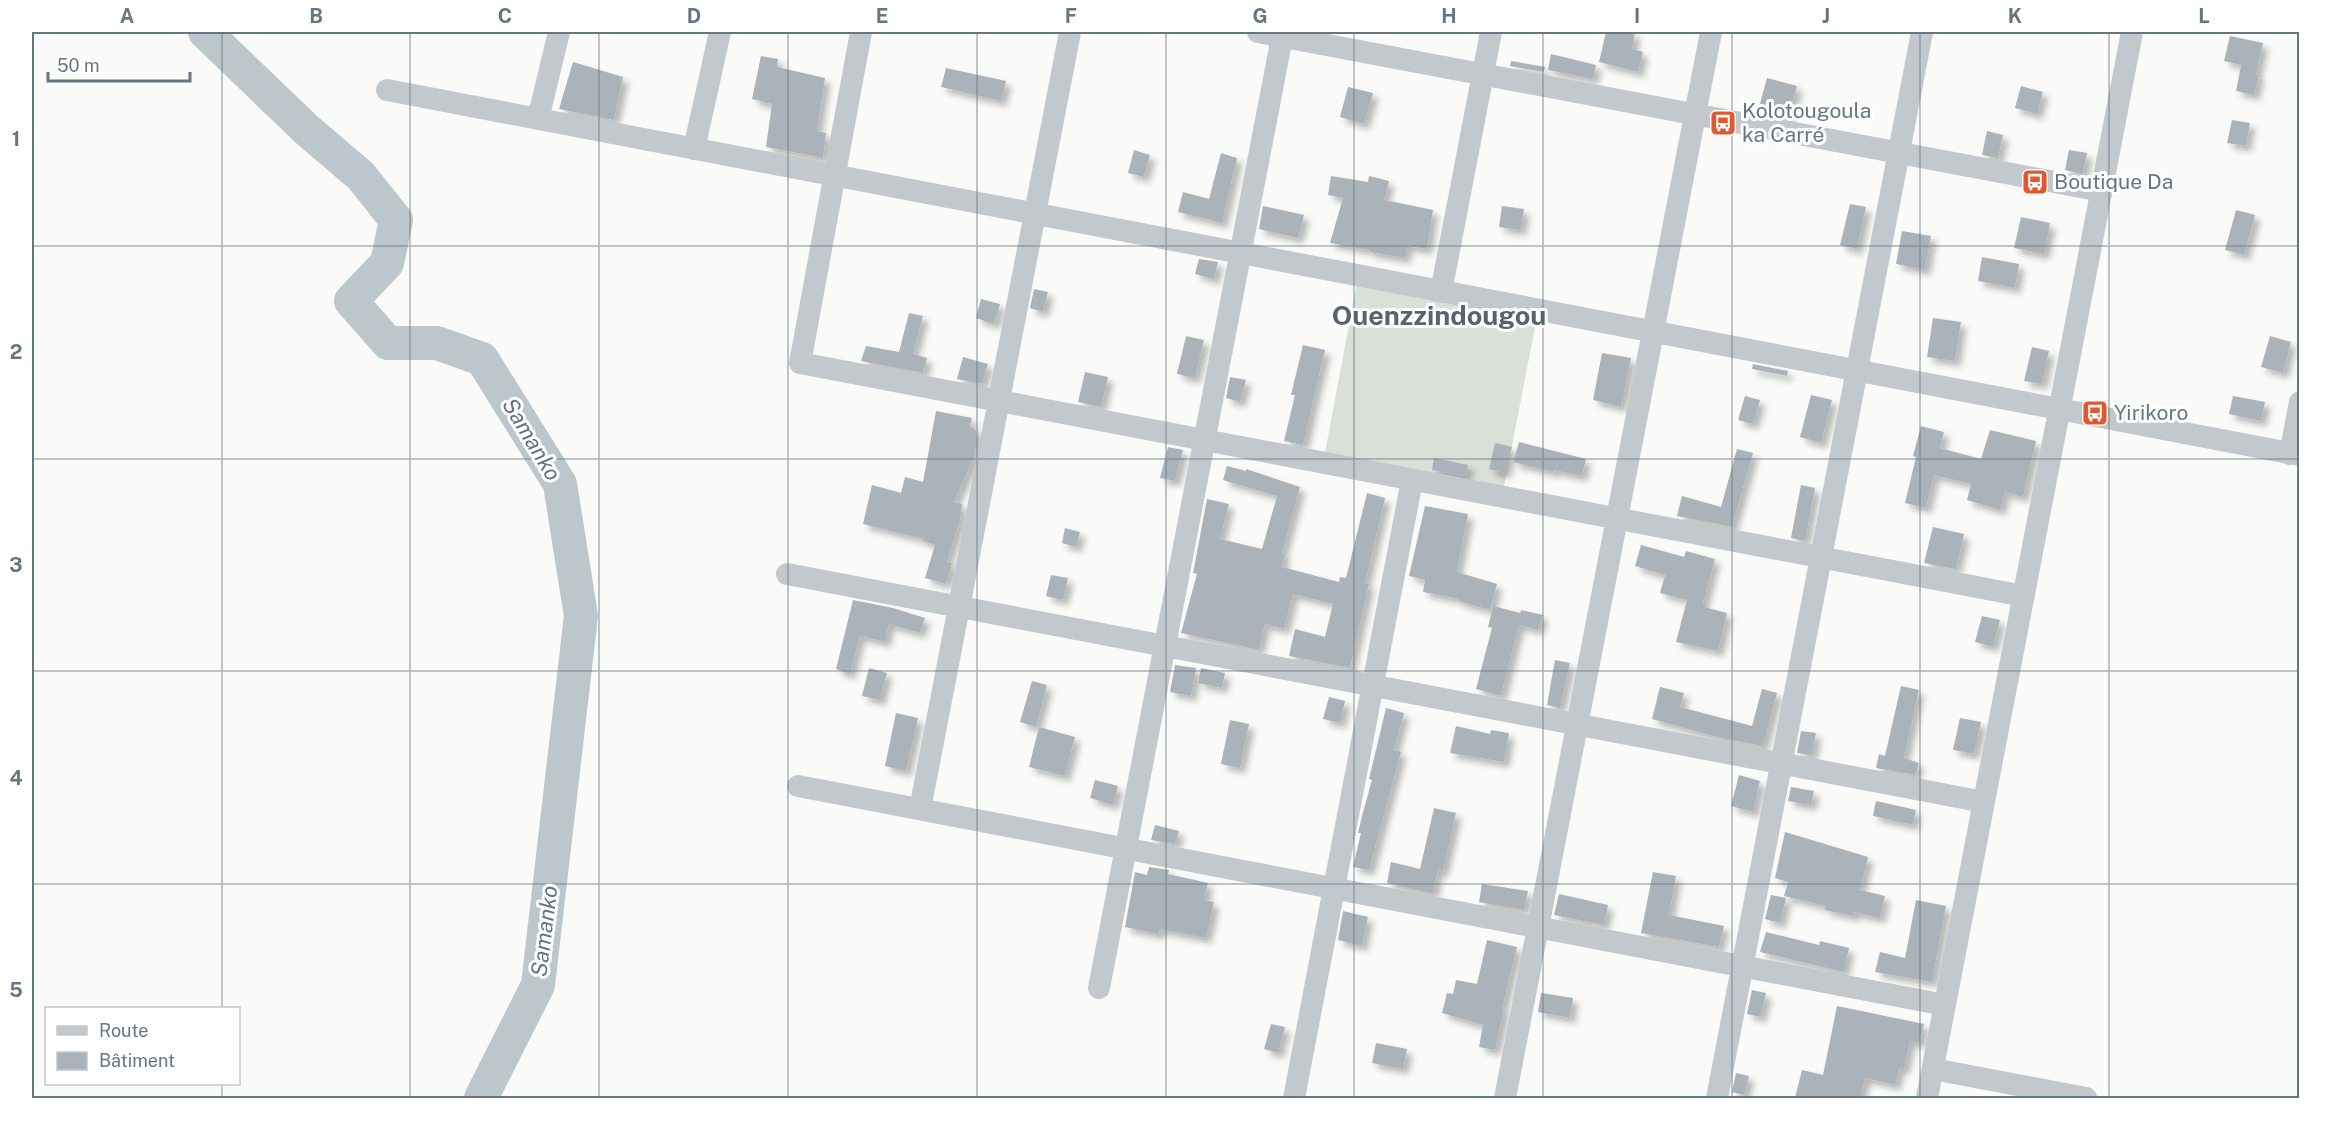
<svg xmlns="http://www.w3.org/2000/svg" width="2331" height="1130" font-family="'Public Sans',sans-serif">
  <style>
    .pitch { fill: #dadfd7 }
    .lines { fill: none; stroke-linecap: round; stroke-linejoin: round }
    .river { stroke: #bbc7cb; stroke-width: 34 }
    .building { fill: #aab3b9; filter: url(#shadow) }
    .minor { stroke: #c3c8cc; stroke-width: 22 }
    .grid { fill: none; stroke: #657683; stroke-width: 1.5; stroke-opacity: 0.55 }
    .labels { text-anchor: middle; stroke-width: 6; stroke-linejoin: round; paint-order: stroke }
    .poi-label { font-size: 21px; fill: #657683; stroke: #fff; text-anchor: start }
    .water-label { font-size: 22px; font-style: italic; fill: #60757c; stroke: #fff }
    .district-label { font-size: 27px; font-weight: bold; fill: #57646e; stroke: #fff }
    .neatline { fill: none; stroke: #657683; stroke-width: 2 }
    .grid-label { font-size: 20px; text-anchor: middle; font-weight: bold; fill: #657683 }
  </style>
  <defs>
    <filter id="shadow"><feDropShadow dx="5.5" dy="5.5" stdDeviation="3" flood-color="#0004"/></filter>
  </defs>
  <rect width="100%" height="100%" fill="#fafaf8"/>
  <path class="pitch" d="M1357 282 1537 317 1503 492 1324 458Z"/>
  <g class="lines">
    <path class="river" d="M205 32 307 130 361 176 396 220 387 263 351 301 388 343H437L482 359 560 484 581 616 538 985 481 1098"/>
  </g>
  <path class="building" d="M1606 32H1635L1632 49 1643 52 1638 72 1599 62Z
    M2230 36 2263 43 2256 75H2259L2254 95 2236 91 2241 65 2224 61Z
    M1551 54 1596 65 1593 79 1548 70Z
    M761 56 778 59 777 67 825 78 817 131 826 133 823 158 766 147 772 104 752 99Z
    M1511 61 1545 67 1544 72 1510 66Z
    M573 62 623 77 614 120 559 109Z
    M946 68 1006 81 1001 101 941 87Z
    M1767 78 1797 86 1788 118 1758 111Z
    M2021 86 2043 92 2037 114 2015 108Z
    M1348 87 1373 93 1364 124 1340 117Z
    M2232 120 2250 123 2246 146 2227 143Z
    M1987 131 2003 135 1998 158 1982 155Z
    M1134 150 1150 155 1144 177 1128 173Z
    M2069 150 2087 153 2083 174 2065 170Z
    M1221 153 1237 158 1222 223 1178 212 1183 192 1209 199Z
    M1331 176 1368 182 1369 176 1389 181 1384 200 1433 210 1427 249 1407 246 1405 258 1370 252V250L1330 243 1343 198 1328 195Z
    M1850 204 1866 207 1857 249 1840 245Z
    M1263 206 1304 215 1298 238 1259 229Z
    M1502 206 1524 209 1521 230 1499 227Z
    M2236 210 2255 215 2244 255 2225 250Z
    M2021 217 2050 223 2044 254 2014 248Z
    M1902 231 1931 236 1925 270 1896 264Z
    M1982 257 2019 264 2015 288 1978 281Z
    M1199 259 1218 262 1214 279 1195 274Z
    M1034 289 1048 292 1043 312 1030 308Z
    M981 299 1000 304 994 324 976 318Z
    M909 313 923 316 913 354 927 358 923 373 861 361 866 346 899 352Z
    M1933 318 1961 322 1955 361 1927 357Z
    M1186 336 1204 340 1195 378 1177 374Z
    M2270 336 2291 342 2283 373 2261 367Z
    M1303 345 1325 350 1303 445 1284 441 1295 395H1291Z
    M2032 347 2049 351 2042 384 2024 381Z
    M1602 353 1631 358 1621 407 1593 400Z
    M963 357 988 364 982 384 957 379Z
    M1753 364 1788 371 1787 376 1752 369Z
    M1085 372 1108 377 1101 407 1078 402Z
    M1230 377 1246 380 1240 402 1226 398Z
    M1811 395 1832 400 1821 443 1800 437Z
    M1745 396 1760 400 1753 424 1738 420Z
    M2233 396 2265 402 2261 421 2229 414Z
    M936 411 972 418 970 426 976 430 977 442 974 458 954 502 962 504 960 520 947 562 952 563 946 584 925 578 935 545 923 541V539L863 524 872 485 901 493 905 477 923 482Z
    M1921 426 1944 432 1940 448 1981 459 1990 430 2036 441 2023 497 2005 492 2000 510 1967 500 1971 484 1934 475 1926 508 1905 503 1916 457 1913 456Z
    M1519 442 1586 459 1582 476 1554 470 1553 472 1513 462Z
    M1495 443 1512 447 1505 473 1489 469Z
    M1168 447 1183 450 1175 481 1160 478Z
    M1737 449 1753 453 1732 527 1677 516 1682 496 1721 507Z
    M1434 458 1468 465 1466 476 1432 470Z
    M1227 466 1246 471V469L1300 487 1282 553 1285 554 1282 567 1339 582 1340 577 1346 578 1367 493 1385 498 1365 583 1369 584 1350 668 1289 656 1295 629 1325 637 1333 604 1293 594 1284 629 1265 624 1259 650 1181 633 1197 574 1193 573 1207 499 1229 504 1220 539 1262 549 1277 496 1223 480Z
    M1801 485 1815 488 1805 541 1791 538Z
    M1425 506 1468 514 1457 572 1497 584 1490 610 1458 601 1459 599 1423 592 1425 580 1409 576Z
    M1933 527 1964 534 1956 569 1924 563Z
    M1065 528 1080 532 1076 547 1062 543Z
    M1641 545 1684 557 1686 551 1715 559 1703 603 1704 604V607L1727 613 1718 651 1676 642 1687 600 1660 593 1665 575 1635 566Z
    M1051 575 1068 578 1063 600 1046 596Z
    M853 600 893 608 925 618 920 633 889 624 885 642 860 636 850 674 836 669Z
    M1493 606 1520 613 1521 610 1543 615 1538 630 1519 625 1501 696 1476 689 1492 628 1488 627Z
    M1982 616 2000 620 1993 647 1975 642Z
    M1555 660 1570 663 1560 708 1547 705Z
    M1175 665 1196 668 1191 696 1170 692Z
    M869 668 887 673 880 700 862 696Z
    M1201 668 1225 673 1222 688 1198 683Z
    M1032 681 1047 685 1036 727 1020 722Z
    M1901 686 1919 690 1904 758 1919 763 1915 775 1876 768 1879 754 1885 756Z
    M1660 687 1684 693 1680 707 1752 726 1762 689 1777 693 1763 746 1720 738 1652 719Z
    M1329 697 1345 701 1340 723 1323 719Z
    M1386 708 1404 713 1394 750 1401 752 1369 870 1353 867 1361 833H1358L1362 816 1372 780 1369 779Z
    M896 713 918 718 906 771 885 766Z
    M1960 718 1981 722 1974 754 1953 750Z
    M1230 720 1249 724 1240 768 1221 764Z
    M1456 726 1490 734 1491 730 1509 733 1504 762 1450 753Z
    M1039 727 1075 737 1065 776 1029 767Z
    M1801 731 1816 733 1812 755 1797 753Z
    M1739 775 1760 781 1753 812 1731 806Z
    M1095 780 1118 786 1113 805 1090 798Z
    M1791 787 1814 791 1811 805 1788 801Z
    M1876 801 1916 810 1913 825 1873 816Z
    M1434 808 1456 813 1443 871 1438 870 1433 894 1387 883 1391 862 1420 869Z
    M1155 825 1179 831 1175 844 1151 840Z
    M1785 832 1868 857 1860 890 1885 896 1880 918 1854 912 1853 916 1825 910 1826 906 1784 896 1788 882 1775 878Z
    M1149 867 1169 870 1168 874 1208 883 1204 900 1214 902 1206 938 1160 929 1158 934 1125 927 1135 872 1147 875Z
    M1653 872 1676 876 1669 915 1724 926 1719 947 1641 933Z
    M1482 884 1528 891 1524 910 1479 902Z
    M1559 894 1608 905 1604 925 1554 915Z
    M1771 895 1786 898 1780 923 1765 919Z
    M1916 900 1946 906 1932 982 1875 972 1880 952 1905 958Z
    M1343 911 1368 917 1362 946 1338 940Z
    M1766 932 1819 945 1820 941 1849 948 1844 972 1760 952Z
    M1487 940 1517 947 1502 1009 1504 1010 1495 1050 1479 1047 1483 1025 1442 1013 1447 993 1453 994 1456 980 1477 984Z
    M1752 990 1766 993 1761 1017 1747 1014Z
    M1541 993 1573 998 1570 1018 1538 1012Z
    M1837 1006 1924 1024 1920 1043 1910 1041 1904 1069 1899 1068 1895 1085 1865 1078 1860 1098H1795L1802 1070 1823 1075Z
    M1271 1024 1285 1027 1278 1053 1264 1049Z
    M1376 1043 1407 1049 1403 1069 1372 1063Z
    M1736 1073 1749 1076 1744 1095 1732 1092Z"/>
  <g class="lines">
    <path class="minor" d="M861 32 800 363 2024 596
      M1258 32 2102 191
      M387 90 2300 455
      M538 119 559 32
      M694 149 720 32
      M1441 292 1491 32
      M2290 454 2300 402
      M787 574 1984 802
      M798 786 1945 1005
      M920 809 1070 32
      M1099 988 1283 32
      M1933 1069 2086 1098
      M1294 1098 1412 480
      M1505 1098 1711 32
      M1717 1098 1922 32
      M1927 1098 2132 32"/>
  </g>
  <path class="grid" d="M222 32V1008M410 32V1098M599 32V1098M788 32V1098M977 32V1098M1166 32V1098M1354 32V1098M1543 32V1098M1732 32V1098M1920 32V1098M2109 32V1098M32 246H2300M32 459H2300M32 671H2300M32 884H2300M222 1084V1098"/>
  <defs>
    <symbol id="bus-square" viewBox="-11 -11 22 22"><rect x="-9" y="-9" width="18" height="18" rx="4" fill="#e4572e" stroke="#fff"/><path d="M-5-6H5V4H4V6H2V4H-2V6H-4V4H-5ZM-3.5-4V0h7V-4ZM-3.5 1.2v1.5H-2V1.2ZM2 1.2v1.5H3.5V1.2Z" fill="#fff"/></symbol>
  </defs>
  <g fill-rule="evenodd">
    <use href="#bus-square" x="1708" y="108" width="30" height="30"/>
    <use href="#bus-square" x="2020" y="167" width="30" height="30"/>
    <use href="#bus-square" x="2080" y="398" width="30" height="30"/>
  </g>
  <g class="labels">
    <g class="poi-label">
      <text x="1742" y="118">Kolotougoula<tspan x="1742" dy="24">ka Carré</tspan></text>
      <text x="2054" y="189">Boutique Da</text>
      <text x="2114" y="420">Yirikoro</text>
    </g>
    <g class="water-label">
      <text transform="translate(532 439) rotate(59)" y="8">Samanko</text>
      <text transform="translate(544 931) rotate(-83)" y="8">Samanko</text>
    </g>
    <g class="district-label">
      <text x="1439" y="325">Ouenzzindougou</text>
    </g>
  </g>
  <rect width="2331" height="1130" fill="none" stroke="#ffffff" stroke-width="66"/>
  <rect x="45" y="1007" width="195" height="78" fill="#ffffff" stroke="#c1c8cd" stroke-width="1.5"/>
  <rect x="57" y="1026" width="30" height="9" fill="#c3c8cc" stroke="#c1c8cd" stroke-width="1.5"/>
  <text x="99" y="1037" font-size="18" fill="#657683">Route</text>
  <rect x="57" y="1052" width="30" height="18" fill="#aab3b9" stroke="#c1c8cd" stroke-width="1.5"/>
  <text x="99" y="1067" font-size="18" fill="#657683">Bâtiment</text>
  <path d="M48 72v9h142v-9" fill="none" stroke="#657683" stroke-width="3"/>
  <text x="57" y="72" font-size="18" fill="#657683" stroke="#ffffff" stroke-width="4.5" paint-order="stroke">50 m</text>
  <rect x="33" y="33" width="2265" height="1064" class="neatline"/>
  <g class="grid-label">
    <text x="127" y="23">A</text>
    <text x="316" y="23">B</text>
    <text x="505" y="23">C</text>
    <text x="694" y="23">D</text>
    <text x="882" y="23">E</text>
    <text x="1071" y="23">F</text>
    <text x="1260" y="23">G</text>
    <text x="1449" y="23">H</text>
    <text x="1637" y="23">I</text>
    <text x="1826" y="23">J</text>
    <text x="2015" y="23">K</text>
    <text x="2204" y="23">L</text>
    <text x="16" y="146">1</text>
    <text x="16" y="359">2</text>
    <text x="16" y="572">3</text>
    <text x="16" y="785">4</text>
    <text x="16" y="997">5</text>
  </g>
</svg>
